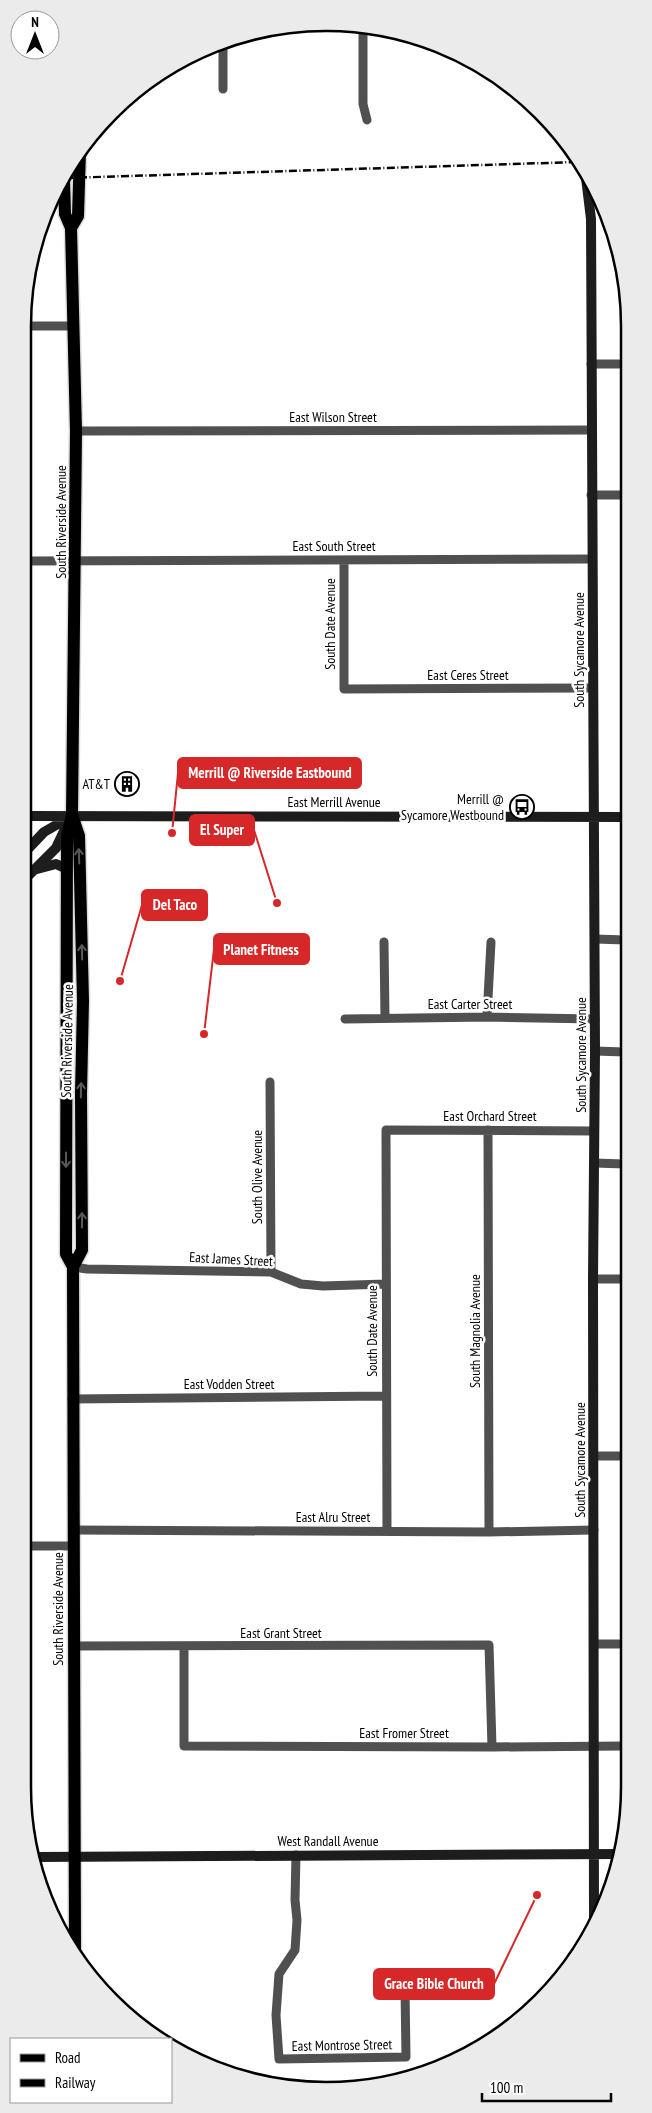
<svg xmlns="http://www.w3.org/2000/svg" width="652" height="2113" font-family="'PT Sans Narrow',sans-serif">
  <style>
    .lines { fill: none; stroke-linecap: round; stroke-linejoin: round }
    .primary-casing { stroke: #dbdbdb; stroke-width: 15 }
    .street { stroke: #505050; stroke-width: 9 }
    .secondary { stroke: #1d1d1d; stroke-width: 10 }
    .primary { stroke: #000; stroke-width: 12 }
    .rail { stroke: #000; stroke-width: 2.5; stroke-dasharray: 8 2.5 1 2.5; stroke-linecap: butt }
    .oneway { stroke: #595959 }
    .labels { text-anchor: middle; stroke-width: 5; stroke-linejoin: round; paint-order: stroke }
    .street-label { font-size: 14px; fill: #000; stroke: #fff }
    .poi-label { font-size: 14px; fill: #000; stroke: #fff; text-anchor: end }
    .rim { fill: none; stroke: #000; stroke-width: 2.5 }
    .leader { fill: none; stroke: #d62828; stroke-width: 2 }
    .callout-dot { fill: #d62828; stroke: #fff; stroke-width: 2 }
    .callout { fill: #d62828; stroke: #d62828; stroke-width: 2 }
    .callout-label { font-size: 15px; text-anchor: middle; font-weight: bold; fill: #fff }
  </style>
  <rect width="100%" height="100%" fill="#fff"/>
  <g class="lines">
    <defs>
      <path id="primary" d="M64 180 65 214 71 228 76 431 72 815 67 836 66 1254 73 1267 75 1950
        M71 228 78 216 80 151
        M72 815 79 836 83 1001 81 1094 82 1250 73 1267"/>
    </defs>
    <use href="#primary" class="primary-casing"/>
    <path class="street" d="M363 28V104L367 120
      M223 47V89
      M28 326H74
      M591 364H627
      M76 431 591 430
      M591 495H626
      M344 560V689L593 688
      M27 561 592 559
      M595 939 626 940
      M384 942 385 1018
      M487 1017 491 942
      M345 1019 487 1017 595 1019
      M595 1051 625 1052
      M270 1082 271 1272
      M488 1130 489 1532
      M594 1163 625 1164
      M73 1267 87 1269 271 1272 301 1284 323 1286 386 1284
      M593 1279H625
      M72 1399 385 1396
      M594 1456H624
      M73 1530 489 1532 594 1530
      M387 1531 386 1130 594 1131
      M23 1546H73
      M594 1644H624
      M74 1646 489 1645 492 1747
      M184 1647V1746L492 1747 624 1746
      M296 1855 295 1900 297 1920 295 1950 279 1974 276 2015 279 2059 406 2057 405 1988"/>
    <path class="secondary" d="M586 178 591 219 595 1051 593 1279 594 1918
      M26 816 626 817
      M26 851 44 832 72 816
      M37 869 56 864 67 869
      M26 878 56 848 66 827
      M36 1857 621 1854"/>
    <use href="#primary" class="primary"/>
    <path class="rail" d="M65 178 577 162"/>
  </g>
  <defs><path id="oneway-shaft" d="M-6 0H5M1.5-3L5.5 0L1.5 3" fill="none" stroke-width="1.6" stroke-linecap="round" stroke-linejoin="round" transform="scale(1.25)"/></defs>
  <g class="oneway">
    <use href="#oneway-shaft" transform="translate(79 856) rotate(-92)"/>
    <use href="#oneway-shaft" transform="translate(82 952) rotate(-91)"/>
    <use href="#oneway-shaft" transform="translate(81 1090) rotate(-89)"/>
    <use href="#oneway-shaft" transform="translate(66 1160) rotate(90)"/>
    <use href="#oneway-shaft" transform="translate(82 1220) rotate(-90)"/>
  </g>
  <defs>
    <symbol id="building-ring" viewBox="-11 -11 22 22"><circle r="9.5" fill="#fff" stroke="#000" stroke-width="1.5"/><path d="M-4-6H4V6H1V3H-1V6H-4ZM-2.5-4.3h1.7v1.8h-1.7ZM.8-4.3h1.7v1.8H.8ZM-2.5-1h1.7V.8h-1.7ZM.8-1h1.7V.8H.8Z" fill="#000"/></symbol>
    <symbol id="bus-ring" viewBox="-11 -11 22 22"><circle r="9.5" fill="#fff" stroke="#000" stroke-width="1.5"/><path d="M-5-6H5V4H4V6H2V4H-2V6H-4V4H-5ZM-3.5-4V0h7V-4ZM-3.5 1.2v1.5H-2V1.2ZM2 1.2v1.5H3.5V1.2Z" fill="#000"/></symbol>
  </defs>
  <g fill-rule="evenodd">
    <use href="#building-ring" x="113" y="770" width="28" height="28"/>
    <use href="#bus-ring" x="508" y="793" width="28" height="28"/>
  </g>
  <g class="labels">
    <g class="street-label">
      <text x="333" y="422">East Wilson Street</text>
      <text transform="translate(61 522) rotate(-90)" y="5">South Riverside Avenue</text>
      <text x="334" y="551">East South Street</text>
      <text transform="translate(330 624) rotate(-90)" y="5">South Date Avenue</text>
      <text transform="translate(579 650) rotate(-90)" y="5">South Sycamore Avenue</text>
      <text x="468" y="680">East Ceres Street</text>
      <text x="334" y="807">East Merrill Avenue</text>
      <text x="470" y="1009">East Carter Street</text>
      <text transform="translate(67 1041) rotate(-89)" y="5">South Riverside Avenue</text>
      <text transform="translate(581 1055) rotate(-90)" y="5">South Sycamore Avenue</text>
      <text x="490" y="1121">East Orchard Street</text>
      <text transform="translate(257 1177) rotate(-90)" y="5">South Olive Avenue</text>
      <text transform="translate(231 1259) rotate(3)" y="5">East James Street</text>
      <text transform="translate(372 1331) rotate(-90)" y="5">South Date Avenue</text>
      <text transform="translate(475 1331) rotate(-90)" y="5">South Magnolia Avenue</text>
      <text x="229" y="1389">East Vodden Street</text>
      <text transform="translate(580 1460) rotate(-90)" y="5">South Sycamore Avenue</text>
      <text x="333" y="1522">East Alru Street</text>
      <text transform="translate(58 1609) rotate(-90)" y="5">South Riverside Avenue</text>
      <text x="281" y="1638">East Grant Street</text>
      <text x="404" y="1738">East Fromer Street</text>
      <text x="328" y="1846">West Randall Avenue</text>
      <text transform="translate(342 2045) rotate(-1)" y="5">East Montrose Street</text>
    </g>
    <g class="poi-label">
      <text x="110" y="789">AT&amp;T</text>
      <text x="504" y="804">Merrill @<tspan x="504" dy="16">Sycamore Westbound</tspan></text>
    </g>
  </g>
  <path d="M0 0H652V2113H0ZM326 31H326A295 295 0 0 1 621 326V1787A295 295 0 0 1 326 2082H326A295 295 0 0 1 31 1787V326A295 295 0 0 1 326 31Z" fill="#ebebeb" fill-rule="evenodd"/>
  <path class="rim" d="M326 31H326A295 295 0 0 1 621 326V1787A295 295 0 0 1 326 2082H326A295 295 0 0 1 31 1787V326A295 295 0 0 1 326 31Z"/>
  <path class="leader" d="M172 833L178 773M277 903L254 830M120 981L142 905M204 1034L214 949M537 1895L494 1984"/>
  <g class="callout-dot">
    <circle cx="172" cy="833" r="5"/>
    <circle cx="277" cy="903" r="5"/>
    <circle cx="120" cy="981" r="5"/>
    <circle cx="204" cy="1034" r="5"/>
    <circle cx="537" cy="1895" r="5"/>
  </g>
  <g class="callout">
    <rect x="178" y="758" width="183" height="30" rx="5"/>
    <rect x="190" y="815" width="64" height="30" rx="5"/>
    <rect x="142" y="890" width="65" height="30" rx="5"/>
    <rect x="214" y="934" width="95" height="30" rx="5"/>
    <rect x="374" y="1969" width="120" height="30" rx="5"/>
  </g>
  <g class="callout-label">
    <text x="270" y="778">Merrill @ Riverside Eastbound</text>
    <text x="222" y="835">El Super</text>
    <text x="175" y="910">Del Taco</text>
    <text x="261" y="955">Planet Fitness</text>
    <text x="434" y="1989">Grace Bible Church</text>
  </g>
  <rect x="10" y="2038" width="162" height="65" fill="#ffffff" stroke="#999999"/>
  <rect x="20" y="2054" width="25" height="8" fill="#000000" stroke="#999999"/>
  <text x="55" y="2063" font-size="15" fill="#000000">Road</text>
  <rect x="20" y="2079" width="25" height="8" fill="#000000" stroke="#999999"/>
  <text x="55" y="2088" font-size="15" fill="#000000">Railway</text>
  <g transform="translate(35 35)"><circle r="24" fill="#ffffff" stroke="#999999"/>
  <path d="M0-4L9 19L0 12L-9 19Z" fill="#000000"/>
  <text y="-8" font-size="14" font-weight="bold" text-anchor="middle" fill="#000000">N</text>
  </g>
  <path d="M482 2093v8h129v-8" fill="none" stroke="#000000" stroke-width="2.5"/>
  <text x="490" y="2093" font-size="15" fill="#000000" stroke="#ffffff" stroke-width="4" paint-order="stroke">100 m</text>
</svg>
